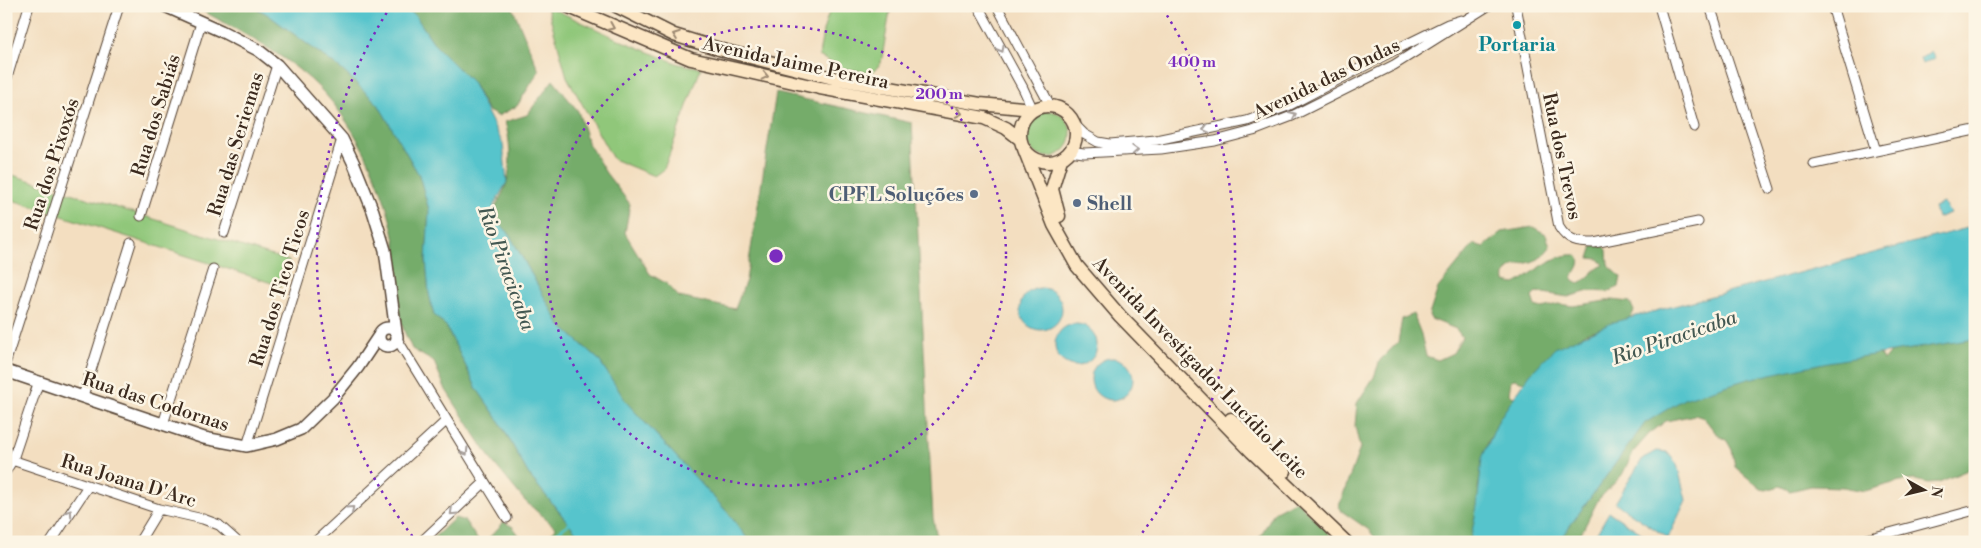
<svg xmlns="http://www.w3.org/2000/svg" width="1981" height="548" font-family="'Libre Bodoni',serif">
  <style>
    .green { fill: #90c77a; stroke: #66784c }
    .forest { fill: #74ac6a; stroke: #586b44 }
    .water { fill: #56c4cc; stroke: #487775 }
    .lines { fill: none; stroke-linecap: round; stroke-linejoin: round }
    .stream { stroke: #56c4cc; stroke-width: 2.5 }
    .minor-casing { stroke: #574536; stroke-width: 11 }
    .tertiary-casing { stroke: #574536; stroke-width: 14 }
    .secondary-casing { stroke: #574536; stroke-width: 15 }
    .minor { stroke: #fff; stroke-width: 9 }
    .tertiary { stroke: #fff; stroke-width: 11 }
    .secondary { stroke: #fce6c4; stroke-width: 12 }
    .oneway { stroke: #9c8871 }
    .oneway2 { stroke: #a79f9a }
    .ring { fill: none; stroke: #7b2cbf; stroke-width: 2.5; stroke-dasharray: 2.5 5 }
    .culture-dot { fill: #0f9aa8; stroke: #fcf5e5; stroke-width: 2 }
    .service-dot { fill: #5c6f8a; stroke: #fcf5e5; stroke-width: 2 }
    .labels { text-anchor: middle; stroke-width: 5; stroke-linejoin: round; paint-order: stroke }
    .culture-label { font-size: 19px; font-weight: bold; fill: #0d838f; stroke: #fcf5e5 }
    .street-label { font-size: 19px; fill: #3b2a1e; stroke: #fcf5e5 }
    .service-label { font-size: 19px; font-weight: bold; fill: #4e5e75; stroke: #fcf5e5; text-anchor: end }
    .water-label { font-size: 20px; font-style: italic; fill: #435852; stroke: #fcf5e5 }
    .centre { fill: #7b2cbf; stroke: #fcf5e5; stroke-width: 2.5 }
    .ring-label { font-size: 15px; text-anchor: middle; font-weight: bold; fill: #7b2cbf; stroke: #fcf5e5; stroke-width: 5; stroke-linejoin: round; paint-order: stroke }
  </style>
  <rect width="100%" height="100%" fill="#fcf5e5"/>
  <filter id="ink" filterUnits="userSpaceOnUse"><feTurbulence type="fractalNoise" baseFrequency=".02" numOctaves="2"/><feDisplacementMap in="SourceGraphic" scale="10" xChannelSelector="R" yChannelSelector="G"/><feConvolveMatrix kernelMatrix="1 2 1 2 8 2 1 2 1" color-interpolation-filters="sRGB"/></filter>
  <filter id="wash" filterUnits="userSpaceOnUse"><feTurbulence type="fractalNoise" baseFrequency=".0096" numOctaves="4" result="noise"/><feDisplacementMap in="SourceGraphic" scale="20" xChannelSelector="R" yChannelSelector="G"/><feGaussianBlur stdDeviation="1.12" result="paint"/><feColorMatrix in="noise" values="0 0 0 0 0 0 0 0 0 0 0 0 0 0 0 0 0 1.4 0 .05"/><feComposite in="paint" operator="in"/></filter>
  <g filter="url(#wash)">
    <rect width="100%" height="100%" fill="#f3dec0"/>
    <path class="green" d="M547 6 622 41 679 64 701 68 664 169 654 176 613 159 567 77Z
      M831 6H891L881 63 872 73 841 68 819 56 823 31Z
      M1025 134a23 23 0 1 1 46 0a23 23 0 1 1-46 0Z
      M6 173 289 261 281 286 6 198Z"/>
    <path class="forest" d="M194 6H252L267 14 342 70 378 104 419 175 429 210 426 260 429 294 434 315 446 326 477 389 498 419 529 475 584 542H543L556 528 525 501 492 461 446 390 434 362 412 349C408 340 403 330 401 321 396 295 401 267 395 241 384 184 354 118 310 79 276 49 233 28 194 6Z
      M401 6H512L539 71 517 106 498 116 488 111 472 82 435 45 415 15Z
      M553 80 578 111 588 143 606 173 630 204 625 233 650 274 667 284 679 297 735 309 746 280 776 93 912 123 933 518 938 542H750L728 513 625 401 599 360 560 325 508 232 493 218C495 202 504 195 507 181 512 164 510 138 505 122L527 115Z
      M1533 227 1546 234 1550 247C1545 253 1542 258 1534 261 1522 266 1502 263 1505 282L1515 284C1534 274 1552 253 1576 255 1584 260 1577 271 1572 276V279L1579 283C1588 280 1593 269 1604 265L1599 259 1589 258 1593 246 1603 244 1607 250 1608 265 1621 277 1619 287 1608 292 1589 291 1568 297 1537 292 1532 297 1535 306 1542 308 1558 304 1573 306 1612 300 1630 302 1634 311C1627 329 1599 326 1584 334L1529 384 1515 379 1511 380 1509 394 1515 398 1488 442 1478 488 1479 494 1476 542H1378L1369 530 1340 510 1339 506 1360 448 1355 426 1357 403 1374 377 1380 360 1398 342 1402 319 1413 314 1421 334 1426 356 1438 360 1453 353 1462 337 1456 329 1431 319 1429 315 1438 288 1474 244 1484 247 1502 232Z
      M1975 332V467L1939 482 1928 483 1915 480 1900 481 1865 491 1843 487 1811 486 1790 491 1780 486 1766 490 1761 489 1735 467 1732 450 1727 441 1715 432 1704 418 1695 415 1666 421 1649 434 1634 451 1622 475 1598 500 1577 542H1537L1662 392 1879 352 1883 361 1892 350Z
      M1296 500 1337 542H1257L1274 512Z
      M455 518 465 521 479 542H429Z
      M504 522 513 527 524 542H485Z"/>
    <path class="water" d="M252 6H401L415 15 435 45 472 82 503 144 507 182 494 205 493 218 508 232 560 325 599 360 627 403 728 513 750 542H584L529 475 498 419 477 389 446 326 434 315 429 294 426 260 429 210 419 175 378 104 342 70 267 14Z
      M1931 51 1935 58 1922 64 1920 59Z
      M1943 203 1950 213 1937 218 1934 207Z
      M1975 226V339L1828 362 1748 379 1684 399 1645 423 1558 542H1470L1477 506 1482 458 1499 419 1530 374 1555 348 1614 322Z
      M1020 309a21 21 0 1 1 42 0a21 21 0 1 1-42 0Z
      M1055 345a21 21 0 1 1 42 0a21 21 0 1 1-42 0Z
      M1091 379a21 21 0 1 1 42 0a21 21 0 1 1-42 0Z
      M1657 451 1667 452 1677 464 1686 500 1668 538 1615 503 1643 458Z
      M1609 512 1655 542H1586L1597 533Z"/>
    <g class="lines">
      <path class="stream" d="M545 542 570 523"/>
    </g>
  </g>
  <g filter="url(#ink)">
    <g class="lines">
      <defs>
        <path id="minor" d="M978 6 1023 88 1033 110
          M997 6 1050 105
          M1516 6 1559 227C1568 242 1578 243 1594 243L1698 222
          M1659 6 1694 127
          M1710 6 1770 189
          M1832 6 1876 151
          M6 81 29 6
          M1074 124 1084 134 1098 142 1110 144 1156 140 1247 121 1288 106 1395 50 1448 24 1461 20
          M1069 151 1084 153 1161 149 1215 141 1253 131 1292 116 1394 65 1488 6
          M1814 164 1975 130
          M141 216 201 23
          M224 233 277 65
          M397 339 507 518
          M6 361 119 6
          M83 396 131 243
          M163 424 213 269
          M247 446 342 139
          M6 458 159 509 203 519 219 525 238 542
          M6 471 13 459 39 381
          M51 542 88 486
          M139 542 159 509
          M315 542 446 421
          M421 542 485 482
          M1856 542 1975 510"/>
        <path id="tertiary" d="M165 6 221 31 258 50 277 65 342 139 354 164 373 211 385 250 396 332
          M379 337a9 9 0 1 1 18 0a9 9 0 1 1-18 0Z
          M6 371 204 438 247 446 277 439 301 429 333 398 358 367 378 337"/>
        <path id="secondary" d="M567 6 691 59 820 88 984 118 1006 128 1020 139
          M616 6 674 35 726 51 833 78 980 104 1022 108 1031 111
          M1020 134a28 28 0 1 1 56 0a28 28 0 1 1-56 0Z
          M1024 149 1054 225 1077 266 1120 316 1252 452 1346 542
          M1059 216 1052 189 1061 159
          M1231 419 1285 471"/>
      </defs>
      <use href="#minor" class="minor-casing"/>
      <use href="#tertiary" class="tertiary-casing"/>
      <use href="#secondary" class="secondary-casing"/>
      <use href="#minor" class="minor"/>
      <use href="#tertiary" class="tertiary"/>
      <use href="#secondary" class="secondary"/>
    </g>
    <defs><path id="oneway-chevron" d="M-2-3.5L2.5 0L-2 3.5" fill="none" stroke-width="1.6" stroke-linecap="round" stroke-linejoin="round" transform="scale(1.25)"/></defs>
    <g class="oneway">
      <use href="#oneway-chevron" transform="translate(611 27) rotate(23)"/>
      <use href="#oneway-chevron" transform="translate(676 35) rotate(-160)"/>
      <use href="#oneway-chevron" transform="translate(765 76) rotate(13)"/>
      <use href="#oneway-chevron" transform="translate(959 113) rotate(10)"/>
    </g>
    <g class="oneway2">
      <use href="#oneway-chevron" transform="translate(1001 49) rotate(60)"/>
      <use href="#oneway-chevron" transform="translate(1293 115) rotate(-25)"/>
      <use href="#oneway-chevron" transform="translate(1206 129) rotate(165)"/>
      <use href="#oneway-chevron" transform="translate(1135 150) rotate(-3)"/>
      <use href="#oneway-chevron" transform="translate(465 452) rotate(58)"/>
      <use href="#oneway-chevron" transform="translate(351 509) rotate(-42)"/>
      <use href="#oneway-chevron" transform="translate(453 512) rotate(137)"/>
      <use href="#oneway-chevron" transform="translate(69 513) rotate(-57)"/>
    </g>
  </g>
  <g class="ring">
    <circle cx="776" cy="256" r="230"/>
    <path d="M417 542A459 459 0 0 1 389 9M1163 9A459 459 0 0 1 1135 542"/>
  </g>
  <circle class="culture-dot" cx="1517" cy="25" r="5"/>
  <g class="service-dot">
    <circle cx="974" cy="194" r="5"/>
    <circle cx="1077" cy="203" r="5"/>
  </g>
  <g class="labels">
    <g class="culture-label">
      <text x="1517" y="51">Portaria</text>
    </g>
    <g class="street-label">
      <text transform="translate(796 62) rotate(12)" y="7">Avenida Jaime Pereira</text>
      <text transform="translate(1326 78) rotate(-26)" y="7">Avenida das Ondas</text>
      <text transform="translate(155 115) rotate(-73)" y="7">Rua dos Sabiás</text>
      <text transform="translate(235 144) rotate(-73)" y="7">Rua das Seriemas</text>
      <text transform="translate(1563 156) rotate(78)" y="7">Rua dos Trevos</text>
      <text transform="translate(51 164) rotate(-72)" y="7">Rua dos Pixoxós</text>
      <text transform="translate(279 288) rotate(-73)" y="7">Rua dos Tico Ticos</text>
      <text transform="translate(1201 367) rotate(46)" y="7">Avenida Investigador Lucídio Leite</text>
      <text transform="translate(156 401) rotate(18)" y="7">Rua das Codornas</text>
      <text transform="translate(129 480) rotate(17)" y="7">Rua Joana D'Arc</text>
    </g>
    <g class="service-label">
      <text x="964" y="201">CPFL Soluções</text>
      <text x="1087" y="210" text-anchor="start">Shell</text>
    </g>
    <g class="water-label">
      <text transform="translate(507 268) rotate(70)" y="7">Rio Piracicaba</text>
      <text transform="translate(1674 337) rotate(-19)" y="7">Rio Piracicaba</text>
    </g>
  </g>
  <circle cx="776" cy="256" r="8" class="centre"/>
  <g class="ring-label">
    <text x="1192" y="67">400 m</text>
    <text x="939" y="99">200 m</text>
  </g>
  <rect width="1981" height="548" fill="none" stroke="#fcf5e5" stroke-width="25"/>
  <g transform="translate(1924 490) rotate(98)" stroke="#fcf5e5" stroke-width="4" paint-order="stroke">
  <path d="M0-4L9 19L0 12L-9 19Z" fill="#3b2a1e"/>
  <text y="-8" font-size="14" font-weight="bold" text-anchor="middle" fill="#3b2a1e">N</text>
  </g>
</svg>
